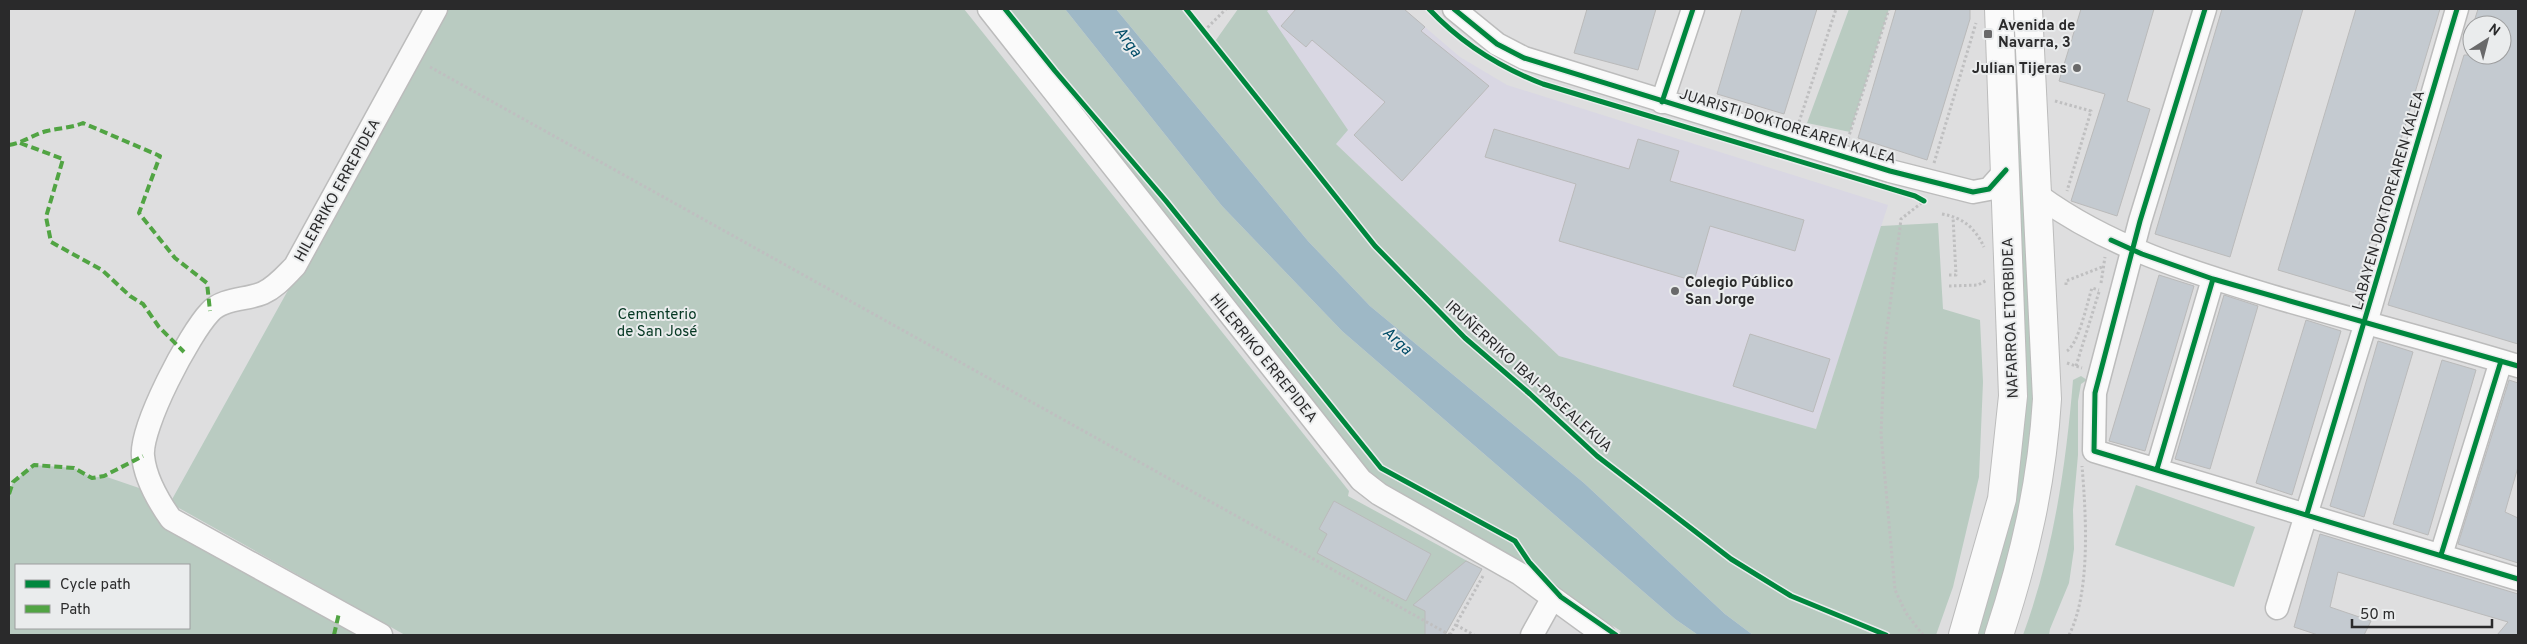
<svg xmlns="http://www.w3.org/2000/svg" width="2527" height="644" font-family="Overpass,sans-serif">
  <style>
    .education { fill: #d9d7e3 }
    .green { fill: #b9cbc1; fill-rule: evenodd }
    .water { fill: #9eb8c6 }
    .building { fill: #c4cad0; stroke: #bababa }
    .lines { fill: none; stroke-linecap: round; stroke-linejoin: round }
    .minor-casing { stroke: #bcbcbc; stroke-width: 25 }
    .major-casing { stroke: #bcbcbc; stroke-width: 30 }
    .path { stroke: #bfbfc0; stroke-width: 3; stroke-dasharray: 2.5 2.5; stroke-linecap: butt }
    .minor { stroke: #fafafa; stroke-width: 22 }
    .major { stroke: #fafafa; stroke-width: 28 }
    .quiet { stroke: #51a443; stroke-width: 4; stroke-dasharray: 8 4; stroke-linecap: butt }
    .cycleway-casing { stroke: #eaeced; stroke-width: 8 }
    .cycleway { stroke: #00873e; stroke-width: 5 }
    .poi-dot { fill: #69696a; stroke: #eaeced; stroke-width: 2 }
    .labels { text-anchor: middle; stroke-width: 4; stroke-linejoin: round; paint-order: stroke }
    .poi-label { font-size: 15px; font-weight: bold; fill: #2a2a2b; stroke: #eaeced; text-anchor: start }
    .street-label { font-size: 15px; fill: #2a2a2b; stroke: #eaeced }
    .park-label { font-size: 15px; fill: #053722; stroke: #eaeced }
    .water-label { font-size: 16px; font-style: italic; fill: #004c68; stroke: #eaeced }
  </style>
  <rect width="100%" height="100%" fill="#dededf"/>
  <path class="education" d="M1270 9H1404L1460 57 1507 85 1888 205 1816 429 1559 356 1336 144 1267 11Z"/>
  <path class="green" d="M444 9H964L1349 491 1348 496 1482 569 1445 635H405L170 503Z
    M1003 9H1065L1222 206 1342 331 1675 619 1698 635H1617L1621 631 1371 479Z
    M1116 9H1182L1211 47 1238 9H1270L1267 11 1348 130 1336 144 1559 356 1816 429 1881 226 1938 223 1943 309 1980 320 1983 382 1979 477 1953 587 1936 635H1753L1725 614 1584 483 1370 306 1308 241Z
    M1849 9H1889L1850 132 1807 123Z
    M2010 9H2018L2036 389 2025 513 1988 635H1974L2010 508Z
    M2081 376 2087 380 2081 384 2078 401V455L2073 510 2074 549 2069 583 2050 629 2049 635H2023C2053 553 2066 467 2073 380Z
    M34 465 74 468 92 478 104 476 142 489 365 635H9V493L13 482ZM16 565H189V628H16Z
    M2136 485 2255 527 2234 587 2115 545Z"/>
  <path class="water" d="M1065 9H1116L1308 241 1370 306 1584 483 1725 614 1753 635H1698L1675 619 1342 331 1222 206Z"/>
  <path class="building" d="M1296 9H1404L1425 27 1421 31 1489 86 1402 181 1354 135 1385 102 1312 40 1306 47 1281 26Z
    M1587 9H1656L1638 70 1574 53Z
    M1742 9H1817L1784 114 1717 94Z
    M1896 9H1970V19L1927 160 1858 138Z
    M2081 9H2154L2127 101 2150 109 2117 216 2071 201 2105 94 2059 81Z
    M2222 9H2303L2230 257 2155 234Z
    M2356 9H2440L2355 293 2278 270Z
    M2478 9H2518V344L2388 305 2464 55H2502V25H2473Z
    M1494 129 1629 169 1638 139 1679 151 1670 181 1804 220 1795 251 1710 226 1694 281 1559 241 1576 184 1485 157Z
    M2159 275 2194 286 2145 451 2109 441Z
    M2224 295 2258 306 2210 469 2175 459Z
    M2306 320 2341 331 2292 495 2256 483Z
    M1750 334 1830 359 1813 412 1733 386Z
    M2378 341 2413 352 2364 517 2330 506Z
    M2442 360 2476 370 2428 535 2393 524Z
    M2509 380 2518 383V467L2505 512 2518 518V563L2458 544Z
    M1334 501 1431 554 1406 601 1317 553 1327 534 1319 529Z
    M2320 534 2518 594V635H2497L2508 622 2338 572 2330 607 2371 621 2364 635H2318L2294 627Z
    M1466 561 1482 569 1445 635H1425V611L1413 605Z"/>
  <g class="lines">
    <defs>
      <path id="minor" d="M989 9 1361 480 1379 494 1520 574 1604 635
        M1454 9 1497 44 1524 58 1890 171 1973 192 1989 189 2006 170
        M2205 9 2140 221 2095 393 2094 451 2518 579
        M1662 102 1693 9
        M2039 196C2109 247 2188 271 2271 296 2353 320 2436 341 2518 366
        M2157 469 2213 279
        M2441 555 2501 361
        M2277 608 2368 316 2457 9
        M381 635 171 519C159 502 145 477 143 456 140 427 189 334 210 312 223 298 247 300 263 293 276 287 285 276 295 266L436 9
        M1532 635 1552 599"/>
      <path id="major" d="M1963 635 2002 499 2013 396 1999 9
        M1999 635C2025 556 2042 482 2047 399L2028 9"/>
    </defs>
    <use href="#minor" class="minor-casing"/>
    <use href="#major" class="major-casing"/>
    <path class="path" d="M1186 9 1375 246 1465 338 1530 394 1597 456 1731 559 1791 596 1886 635
      M1204 31 1226 9
      M430 67 1450 635
      M2055 101 2091 111 2067 191
      M1799 122 1836 9
      M1848 139 1889 9
      M1934 163 1976 23
      M1942 214C1964 218 1975 228 1984 247
      M1949 275H1956L1953 217
      M2101 283 2105 257
      M2066 285V281L2102 267
      M1949 286 1978 285 1987 280
      M2067 351C2079 343 2087 303 2092 288L2099 290
      M2067 363 2082 368
      M2076 366 2099 292
      M1456 625 1474 635
      M1450 635 1483 576
      M1923 635 1906 613 1895 590 1881 434 1885 345 1901 219 1924 201
      M2069 635C2091 592 2086 514 2082 466"/>
    <use href="#minor" class="minor"/>
    <use href="#major" class="major"/>
    <path class="quiet" d="M20 143 63 159 46 217 51 242 102 270 130 296 143 304 159 327 184 352
      M9 145C23 143 34 134 47 131 59 128 71 128 83 123L160 156 139 213 175 258 207 283 210 311
      M9 494 13 482 34 465 74 468 92 478 104 476 143 456
      M334 635 339 613"/>
    <defs>
      <path id="cycleway" d="M1005 9 1055 71 1166 201 1381 468 1515 541 1529 562 1561 597 1616 635
        M1186 9 1375 246 1465 338 1530 394 1597 456 1731 559 1791 596 1886 635
        M1429 9C1461 43 1499 67 1543 84L1915 196 1924 201
        M1454 9 1497 44 1524 58 1890 171 1973 192 1989 189 2006 170
        M2205 9 2140 221 2095 393 2094 451 2518 579
        M1662 102 1693 9
        M2111 240 2142 254 2213 279 2518 366
        M2157 469 2213 279
        M2307 514 2457 9
        M2441 555 2501 361"/>
    </defs>
    <use href="#cycleway" class="cycleway-casing"/>
    <use href="#cycleway" class="cycleway"/>
  </g>
  <g class="poi-dot">
    <rect x="1983" y="29" width="10" height="10" rx="2.5"/>
    <circle cx="2077" cy="68" r="5"/>
    <circle cx="1675" cy="291" r="5"/>
  </g>
  <g class="labels">
    <g class="poi-label">
      <text x="1998" y="30">Avenida de<tspan x="1998" dy="17">Navarra, 3</tspan></text>
      <text x="2067" y="73" text-anchor="end">Julian Tijeras</text>
      <text x="1685" y="287">Colegio Público<tspan x="1685" dy="17">San Jorge</tspan></text>
    </g>
    <g class="street-label">
      <text transform="translate(1788 126) rotate(17)" y="5">JUARISTI DOKTOREAREN KALEA</text>
      <text transform="translate(337 190) rotate(-61)" y="5">HILERRIKO ERREPIDEA</text>
      <text transform="translate(2388 200) rotate(-74)" y="5">LABAYEN DOKTOREAREN KALEA</text>
      <text transform="translate(2010 318) rotate(-92)" y="5">NAFARROA ETORBIDEA</text>
      <text transform="translate(1264 358) rotate(51)" y="5">HILERRIKO ERREPIDEA</text>
      <text transform="translate(1529 376) rotate(42)" y="5">IRUÑERRIKO IBAI-PASEALEKUA</text>
    </g>
    <g class="park-label">
      <text x="657" y="319">Cementerio<tspan x="657" dy="17">de San José</tspan></text>
    </g>
    <g class="water-label">
      <text transform="translate(1129 41) rotate(53)" y="6">Arga</text>
      <text transform="translate(1398 340) rotate(42)" y="6">Arga</text>
    </g>
  </g>
  <rect width="2527" height="644" fill="none" stroke="#2a2a2b" stroke-width="20"/>
  <rect x="15" y="564" width="175" height="65" fill="#eaeced" stroke="#9d9e9f"/>
  <rect x="25" y="580" width="25" height="8" fill="#00873e" stroke="#9d9e9f"/>
  <text x="60" y="589" font-size="15" fill="#2a2a2b">Cycle path</text>
  <rect x="25" y="605" width="25" height="8" fill="#51a443" stroke="#9d9e9f"/>
  <text x="60" y="614" font-size="15" fill="#2a2a2b">Path</text>
  <g transform="translate(2487 40) rotate(36)"><circle r="24" fill="#eaeced" stroke="#9d9e9f"/>
  <path d="M0-4L9 19L0 12L-9 19Z" fill="#69696a"/>
  <text y="-8" font-size="14" font-weight="bold" text-anchor="middle" fill="#2a2a2b">N</text>
  </g>
  <path d="M2352 619v8h140v-8" fill="none" stroke="#2a2a2b" stroke-width="2.5"/>
  <text x="2360" y="619" font-size="15" fill="#2a2a2b" stroke="#eaeced" stroke-width="4" paint-order="stroke">50 m</text>
</svg>
